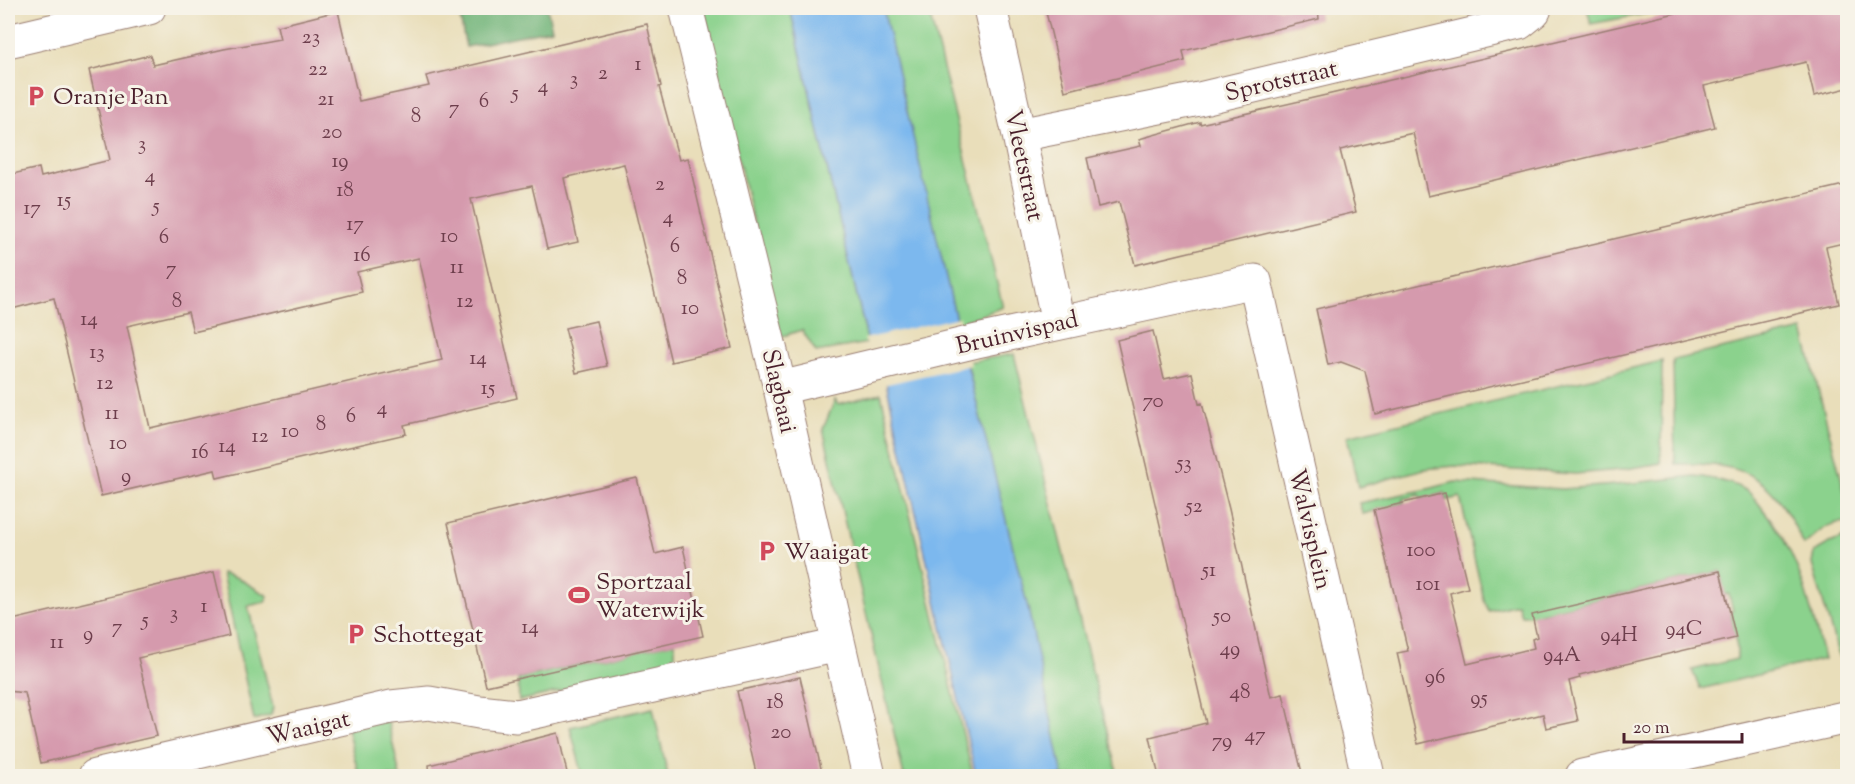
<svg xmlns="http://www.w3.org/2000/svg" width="1855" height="784" font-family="'Sorts Mill Goudy',serif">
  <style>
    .green { fill: #8bd28d; stroke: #6a785c; stroke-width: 1.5 }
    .forest { fill: #70b478; stroke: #5d6a52; stroke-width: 1.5 }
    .water { fill: #7bb8ee; stroke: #626c8c; stroke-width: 1.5 }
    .pier { fill: #e9deba }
    .building { fill: #d59aad; fill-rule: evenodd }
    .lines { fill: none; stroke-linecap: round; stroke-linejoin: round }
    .street-casing { stroke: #9a7e72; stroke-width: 35 }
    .street { stroke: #fff; stroke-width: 33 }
    .labels { text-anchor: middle; stroke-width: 6; stroke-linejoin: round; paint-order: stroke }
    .number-label { font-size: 21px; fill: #6d3e4c }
    .street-label { font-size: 24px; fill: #4a1f2b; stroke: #f7f3e8 }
    .poi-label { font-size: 24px; fill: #4a1f2b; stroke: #f7f3e8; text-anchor: start }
  </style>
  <rect width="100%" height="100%" fill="#f7f3e8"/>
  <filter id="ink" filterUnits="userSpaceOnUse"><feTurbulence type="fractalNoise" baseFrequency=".0167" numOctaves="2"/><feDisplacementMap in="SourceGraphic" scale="12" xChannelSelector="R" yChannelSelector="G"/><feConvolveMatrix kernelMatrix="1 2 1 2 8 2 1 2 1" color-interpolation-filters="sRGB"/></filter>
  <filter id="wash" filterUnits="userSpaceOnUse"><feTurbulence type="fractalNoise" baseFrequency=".008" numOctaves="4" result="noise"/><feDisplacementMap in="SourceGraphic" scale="24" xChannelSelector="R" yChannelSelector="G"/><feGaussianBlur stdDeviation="1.35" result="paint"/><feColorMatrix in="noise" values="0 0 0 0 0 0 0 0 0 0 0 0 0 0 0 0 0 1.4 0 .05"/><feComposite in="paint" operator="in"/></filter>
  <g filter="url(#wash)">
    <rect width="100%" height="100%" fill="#e9deba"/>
    <path class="green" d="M703 8H790L868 343 816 352 802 330 780 337Z
      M881 8H928L1003 307 957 324Z
      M1587 8H1676L1591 24Z
      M1803 330 1848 505 1847 523C1829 520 1817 534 1804 545 1797 532 1791 517 1782 505 1756 465 1718 463 1675 464L1673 360Z
      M1014 354 1118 776H1063L967 362Z
      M1662 361 1661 463 1620 470 1575 474 1455 466 1424 469 1358 487 1347 436Z
      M881 394 973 776H904L823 429 835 400 838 405Z
      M1694 476C1712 478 1732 482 1747 491 1753 495 1758 503 1762 508 1800 554 1809 603 1824 659L1700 689 1692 670 1737 659V648L1730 612 1733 611 1729 594 1725 595 1720 571 1532 615H1521L1517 604 1489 611 1484 600 1460 497 1447 500 1445 493 1421 499 1420 495 1403 499 1404 503 1363 514 1359 503 1428 489 1455 482 1562 489 1616 485Z
      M1847 536V655L1839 657 1812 564 1814 552 1828 544Z
      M222 573 238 578 268 596 265 602 248 606 273 707 271 715 254 720Z
      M675 642V664L519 701 518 679Z
      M653 708 668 776H583L570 727Z
      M387 718 400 776H359L346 724Z"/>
    <path class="forest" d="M458 8H547L552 29 466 47Z"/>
    <path class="water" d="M790 8H883L957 324 1028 608 1063 776H976L877 343H868Z"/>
    <path class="pier" d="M959 317 971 365 883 385 874 346H867L864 339Z"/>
    <g id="blocks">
      <path class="building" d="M1045 8H1318L1319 19 1183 51 1185 61 1065 91Z
        M1697 8H1844L1848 22V88L1814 96 1806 62 1704 86 1715 127 1428 196 1413 133 1340 150 1356 212 1135 265 1119 202 1098 207 1087 158 1141 146 1139 139 1200 122V124L1335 93Z
        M338 11 359 101 429 86 426 76 647 24 661 86 659 87 679 160 688 158 732 348 671 362 624 164 564 178 578 242 547 249 532 186 471 199 517 398 404 425 406 434 345 448 217 478 215 470 101 496 54 298 8 310V175L39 168 41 177 110 160 89 70 150 55 153 65 224 49 280 39 277 26ZM419 258 442 360 150 428 127 326 188 312 193 332 334 299 362 292 357 272Z
        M1848 184V242L1826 247 1839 304 1375 414 1365 371 1341 362 1328 365 1316 309Z
        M596 321 607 366 576 373 565 328Z
        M1153 331 1164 379 1192 373 1199 404 1202 403 1229 509 1271 697 1283 694 1303 777H1159L1150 737 1206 723 1117 340Z
        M637 478 655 554 683 547 703 636 486 686 448 523Z
        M1445 493 1468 588 1450 593 1467 664 1534 648 1532 639 1537 637 1532 615 1720 571 1736 638 1579 675 1580 678 1569 681 1578 721 1546 728 1543 714 1418 744 1397 653 1408 651 1374 510Z
        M214 572 229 636 138 658 157 736 41 763 25 693 8 691V621Z
        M800 677 823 777H757L737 691Z
        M558 733 568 777H430L429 765Z"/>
    </g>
  </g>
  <g filter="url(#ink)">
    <use href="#blocks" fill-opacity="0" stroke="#9a7e72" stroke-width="1.5"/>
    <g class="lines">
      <defs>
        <path id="street" d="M686 8 780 388 869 776
          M990 8 1019 135 1058 323
          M8 41 149 8
          M1019 135 1199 99 1519 23 1534 11 1535 8
          M780 388 977 341 1255 281 1368 776
          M95 776 391 707 429 703 479 712 517 716 839 645
          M1582 776 1848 717"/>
      </defs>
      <use href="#street" class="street-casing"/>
      <use href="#street" class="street"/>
    </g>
  </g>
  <defs>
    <symbol id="parking-bare" viewBox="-9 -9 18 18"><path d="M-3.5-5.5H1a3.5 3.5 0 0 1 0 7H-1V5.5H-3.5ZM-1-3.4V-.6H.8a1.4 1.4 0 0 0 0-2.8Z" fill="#d1495b" stroke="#f7f3e8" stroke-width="2.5" paint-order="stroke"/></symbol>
    <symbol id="stadium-bare" viewBox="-9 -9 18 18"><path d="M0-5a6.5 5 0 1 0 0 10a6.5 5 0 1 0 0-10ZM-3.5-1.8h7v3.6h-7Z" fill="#d1495b" stroke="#f7f3e8" stroke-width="2.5" paint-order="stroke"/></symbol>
  </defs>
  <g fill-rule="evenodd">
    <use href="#parking-bare" x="21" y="81" width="30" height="30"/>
    <use href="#parking-bare" x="752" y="536" width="30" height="30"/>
    <use href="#stadium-bare" x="564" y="580" width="30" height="30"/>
    <use href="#parking-bare" x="341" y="619" width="30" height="30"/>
  </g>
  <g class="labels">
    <g class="number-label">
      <text x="311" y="43">23</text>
      <text x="638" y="70">1</text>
      <text x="318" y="75">22</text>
      <text x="603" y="79">2</text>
      <text x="574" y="85">3</text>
      <text x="543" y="92">4</text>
      <text x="515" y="99">5</text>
      <text x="326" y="105">21</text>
      <text x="484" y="107">6</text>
      <text x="454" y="114">7</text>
      <text x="416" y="122">8</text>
      <text x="332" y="138">20</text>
      <text x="142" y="150">3</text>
      <text x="340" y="167">19</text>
      <text x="150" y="182">4</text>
      <text x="660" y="190">2</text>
      <text x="345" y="196">18</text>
      <text x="64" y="206">15</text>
      <text x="156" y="212">5</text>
      <text x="32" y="214">17</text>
      <text x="668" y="223">4</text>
      <text x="355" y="230">17</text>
      <text x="449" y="242">10</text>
      <text x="164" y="243">6</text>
      <text x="675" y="252">6</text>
      <text x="362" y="261">16</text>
      <text x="457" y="273">11</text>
      <text x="171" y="275">7</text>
      <text x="682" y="284">8</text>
      <text x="177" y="307">8</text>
      <text x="465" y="307">12</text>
      <text x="690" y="314">10</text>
      <text x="89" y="325">14</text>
      <text x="97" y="358">13</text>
      <text x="478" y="364">14</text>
      <text x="105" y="389">12</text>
      <text x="488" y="394">15</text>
      <text x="1153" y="407">70</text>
      <text x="382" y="414">4</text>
      <text x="112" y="419">11</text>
      <text x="351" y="422">6</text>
      <text x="321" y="430">8</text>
      <text x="290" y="437">10</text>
      <text x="260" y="442">12</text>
      <text x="118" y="449">10</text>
      <text x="227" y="452">14</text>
      <text x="200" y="458">16</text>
      <text x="1184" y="469">53</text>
      <text x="126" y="482">9</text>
      <text x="1194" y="512">52</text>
      <text x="1421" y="556">100</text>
      <text x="1209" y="576">51</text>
      <text x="1428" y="590">101</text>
      <text x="204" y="612">1</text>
      <text x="174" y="619">3</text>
      <text x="1222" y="622">50</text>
      <text x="145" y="626">5</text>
      <text x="117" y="633">7</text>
      <text x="530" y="633">14</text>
      <text x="1684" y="635">94C</text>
      <text x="88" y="640">9</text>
      <text x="1619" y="641">94H</text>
      <text x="57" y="648">11</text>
      <text x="1230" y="655">49</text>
      <text x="1562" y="661">94A</text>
      <text x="1435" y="683">96</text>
      <text x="1240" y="698">48</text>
      <text x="1479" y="704">95</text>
      <text x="775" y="708">18</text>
      <text x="781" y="738">20</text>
      <text x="1255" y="741">47</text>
      <text x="1222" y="747">79</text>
    </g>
    <g class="street-label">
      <text transform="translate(1281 80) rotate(-13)" y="8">Sprotstraat</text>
      <text transform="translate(1025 165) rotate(78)" y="8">Vleetstraat</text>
      <text transform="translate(1017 332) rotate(-13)" y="8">Bruinvispad</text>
      <text transform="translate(780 391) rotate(77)" y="8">Slagbaai</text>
      <text transform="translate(1311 529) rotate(77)" y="8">Walvisplein</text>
      <text transform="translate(308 727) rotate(-13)" y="8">Waaigat</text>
    </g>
    <g class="poi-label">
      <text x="53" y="104">Oranje Pan</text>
      <text x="784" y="559">Waaigat</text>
      <text x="596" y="589">Sportzaal<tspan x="596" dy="28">Waterwijk</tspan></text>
      <text x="373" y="642">Schottegat</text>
    </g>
  </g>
  <rect width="1855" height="784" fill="none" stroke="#f7f3e8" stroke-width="30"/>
  <path d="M1624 733v9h118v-9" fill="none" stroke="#4a1f2b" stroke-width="3"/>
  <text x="1633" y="733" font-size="18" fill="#4a1f2b" stroke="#f7f3e8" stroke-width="4.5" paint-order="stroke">20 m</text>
</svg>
